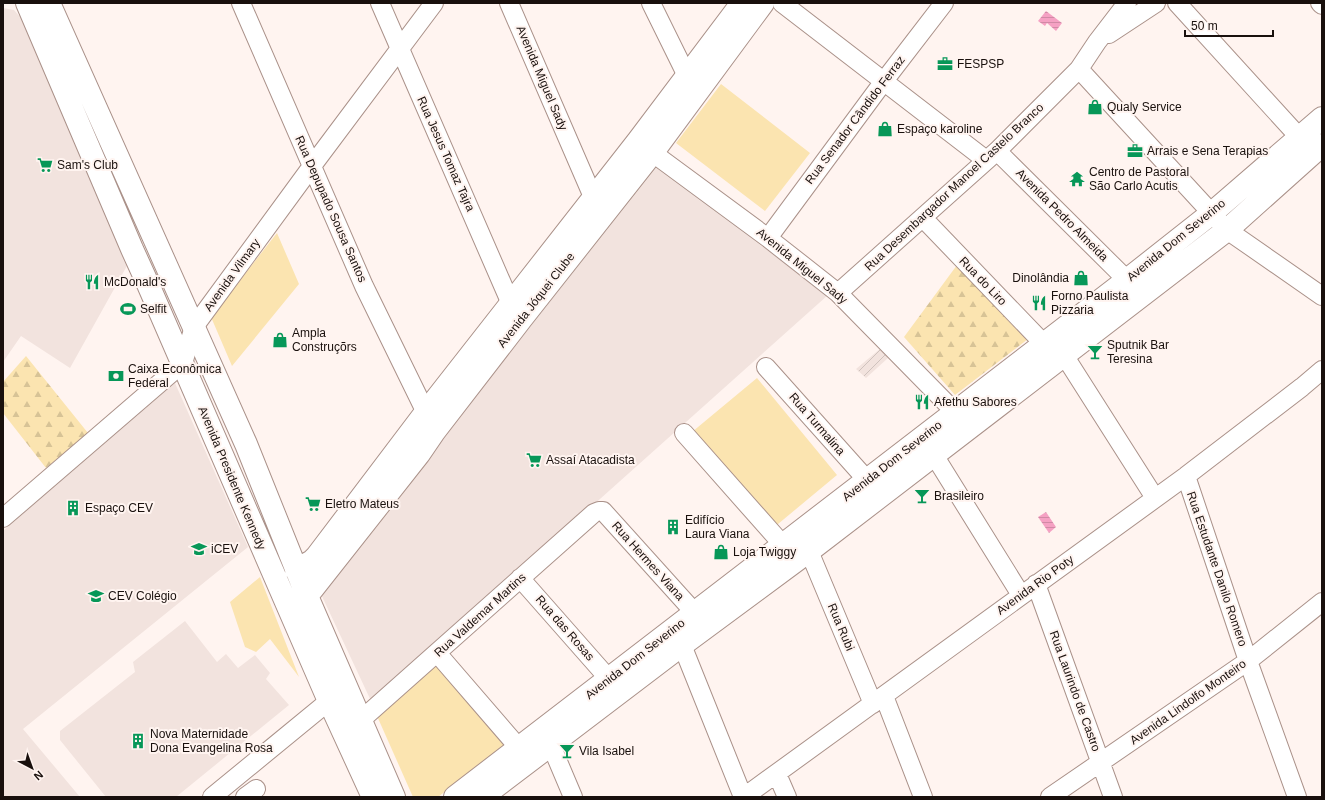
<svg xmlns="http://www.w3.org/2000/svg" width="1325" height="800" font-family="Helvetica,sans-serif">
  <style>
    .built { fill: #f2e3de }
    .industrial { fill: url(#industrial-furrows) }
    .grass { fill: #fbe4b0 }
    .forest { fill: url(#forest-firs) }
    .water { fill: url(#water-rules) }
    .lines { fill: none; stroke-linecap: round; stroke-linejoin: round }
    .minor-casing { stroke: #aa9189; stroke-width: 20 }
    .major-casing { stroke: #aa9189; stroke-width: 24 }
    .minor { stroke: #fff; stroke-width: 18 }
    .major { stroke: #fff; stroke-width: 22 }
    .labels { text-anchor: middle; stroke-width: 4; stroke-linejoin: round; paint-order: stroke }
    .poi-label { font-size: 12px; fill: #19100d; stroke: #fff4f0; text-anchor: start }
    .street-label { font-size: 12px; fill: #19100d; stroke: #fff4f0 }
  </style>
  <defs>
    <pattern id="industrial-furrows" width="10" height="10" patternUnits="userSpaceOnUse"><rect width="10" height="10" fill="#f2e3de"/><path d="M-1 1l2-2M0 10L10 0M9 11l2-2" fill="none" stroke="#cfc2bd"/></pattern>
    <pattern id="forest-firs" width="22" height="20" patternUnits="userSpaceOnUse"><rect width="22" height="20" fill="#fbe4b0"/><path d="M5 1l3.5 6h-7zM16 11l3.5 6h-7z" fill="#d7c396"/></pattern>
    <pattern id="water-rules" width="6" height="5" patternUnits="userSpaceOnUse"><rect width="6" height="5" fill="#f5a1c3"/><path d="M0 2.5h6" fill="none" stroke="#d18aa6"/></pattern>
  </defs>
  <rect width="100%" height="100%" fill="#fff4f0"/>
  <path class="built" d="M3 8 14 10 21 18 66 118 128 264 70 368 21 336 3 362Z
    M656 168 828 295 372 703 320 592Z
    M175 383 248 547 23 729 80 797H3V531Z
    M185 621 217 662 226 654 238 668 255 655 270 673 266 679 289 705 176 797H106L60 740V731L135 672 133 662Z"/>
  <path class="industrial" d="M881 348 888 358 866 378 856 369Z"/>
  <path class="grass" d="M721 84 810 153 765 211 676 143Z
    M277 233 299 284 232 366 211 317Z
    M757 378 837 475 772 529 692 432Z
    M260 577 299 677 270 639 256 652 245 647 230 602Z
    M437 661 506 744 438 797H413L377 716Z"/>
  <path class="forest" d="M960 261 1028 339 955 395 904 337Z
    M26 356 88 433 46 468 3 413V382Z"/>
  <path class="water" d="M1046 11 1062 23 1056 31 1047 23 1045 26 1038 21Z
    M1046 512 1056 527 1049 533 1038 517Z"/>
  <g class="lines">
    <defs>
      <path id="minor" d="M241 3 364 286 431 423
        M380 3 511 304 518 313
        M509 3 593 197
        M651 3 687 76
        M782 3 986 160
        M1177 3 1300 138
        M1320 3 1322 5
        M1109 34 1156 3
        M1079 69 1227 230 1322 296
        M642 145 768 238 838 293 955 412
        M997 151 1127 280
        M923 218 1044 344
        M768 238 884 81 944 3
        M838 293 997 151 1079 69 1097 42 1127 3
        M1064 355 1155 498
        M766 367 867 480
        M684 433 783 545
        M934 455 1021 595
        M1186 476 1248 661 1297 797
        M3 518 183 363 194 327 312 166 434 3
        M809 551 873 704
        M520 578 609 679
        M1036 584 1113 797
        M682 645 743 797
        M437 653 519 748
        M884 696 923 797
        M361 720 594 513 599 511H603L695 613
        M551 745 573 797
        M777 774 787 797
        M212 797 329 701 338 692
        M245 797 256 789
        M744 797 1186 476 1302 387 1322 370
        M1050 797 1248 661 1322 602"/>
      <path id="major" d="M27 3 132 249 147 282 329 701 373 797
        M49 3 246 444 307 596 394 797
        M296 570 312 561 317 556 426 412 638 141 742 3
        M307 596 419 454 434 432 522 318 653 152 763 3
        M455 797 1127 280 1212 213 1322 118
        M482 797 682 645 809 551 1227 230 1322 145"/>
    </defs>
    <use href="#minor" class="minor-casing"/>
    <use href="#major" class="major-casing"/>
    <use href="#minor" class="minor"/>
    <use href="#major" class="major"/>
  </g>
  <defs>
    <symbol id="office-bare" viewBox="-9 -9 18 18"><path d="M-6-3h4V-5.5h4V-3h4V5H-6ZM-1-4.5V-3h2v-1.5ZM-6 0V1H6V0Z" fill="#079758" stroke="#fff4f0" stroke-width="2.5" paint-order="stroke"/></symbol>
    <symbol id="shop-bare" viewBox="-9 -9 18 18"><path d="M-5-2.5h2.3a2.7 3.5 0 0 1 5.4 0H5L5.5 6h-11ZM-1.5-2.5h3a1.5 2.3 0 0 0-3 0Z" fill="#079758" stroke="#fff4f0" stroke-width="2.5" paint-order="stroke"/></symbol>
    <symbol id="supermarket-bare" viewBox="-9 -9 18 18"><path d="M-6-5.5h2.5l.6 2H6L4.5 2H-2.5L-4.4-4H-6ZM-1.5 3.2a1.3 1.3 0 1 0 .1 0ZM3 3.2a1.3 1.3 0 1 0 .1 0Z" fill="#079758" stroke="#fff4f0" stroke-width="2.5" paint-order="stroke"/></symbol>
    <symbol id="temple-bare" viewBox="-9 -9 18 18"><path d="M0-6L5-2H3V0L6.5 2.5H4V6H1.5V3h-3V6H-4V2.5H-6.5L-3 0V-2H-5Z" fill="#079758" stroke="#fff4f0" stroke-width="2.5" paint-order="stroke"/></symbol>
    <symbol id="restaurant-bare" viewBox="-9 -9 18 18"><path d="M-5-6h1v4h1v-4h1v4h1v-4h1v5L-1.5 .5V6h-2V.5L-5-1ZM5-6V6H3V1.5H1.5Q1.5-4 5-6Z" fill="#079758" stroke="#fff4f0" stroke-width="2.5" paint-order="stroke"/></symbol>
    <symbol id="stadium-bare" viewBox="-9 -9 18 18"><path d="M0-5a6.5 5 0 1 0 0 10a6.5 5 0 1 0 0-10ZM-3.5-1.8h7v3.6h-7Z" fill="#079758" stroke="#fff4f0" stroke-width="2.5" paint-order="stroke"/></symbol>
    <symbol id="bar-bare" viewBox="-9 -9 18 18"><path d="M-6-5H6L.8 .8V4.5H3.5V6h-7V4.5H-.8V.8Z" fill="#079758" stroke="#fff4f0" stroke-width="2.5" paint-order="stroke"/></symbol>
    <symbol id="bank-bare" viewBox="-9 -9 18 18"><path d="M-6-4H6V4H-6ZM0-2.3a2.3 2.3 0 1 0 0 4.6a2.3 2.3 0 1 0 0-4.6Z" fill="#079758" stroke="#fff4f0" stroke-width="2.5" paint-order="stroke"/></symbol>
    <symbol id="building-bare" viewBox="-9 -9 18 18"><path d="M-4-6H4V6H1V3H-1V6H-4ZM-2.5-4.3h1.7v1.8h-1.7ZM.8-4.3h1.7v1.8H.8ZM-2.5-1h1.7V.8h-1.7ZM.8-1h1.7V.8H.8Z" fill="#079758" stroke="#fff4f0" stroke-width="2.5" paint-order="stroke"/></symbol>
    <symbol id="university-bare" viewBox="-9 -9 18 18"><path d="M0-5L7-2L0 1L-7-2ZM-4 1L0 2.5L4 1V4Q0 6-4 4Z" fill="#079758" stroke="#fff4f0" stroke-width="2.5" paint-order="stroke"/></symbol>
    <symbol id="school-bare" viewBox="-9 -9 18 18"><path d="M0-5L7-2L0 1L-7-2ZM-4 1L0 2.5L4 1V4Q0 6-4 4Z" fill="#079758" stroke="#fff4f0" stroke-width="2.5" paint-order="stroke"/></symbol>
  </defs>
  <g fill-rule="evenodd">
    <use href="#office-bare" x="934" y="53" width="22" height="22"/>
    <use href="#shop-bare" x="1084" y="96" width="22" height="22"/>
    <use href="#shop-bare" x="874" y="118" width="22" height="22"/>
    <use href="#office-bare" x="1124" y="140" width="22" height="22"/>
    <use href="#supermarket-bare" x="34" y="154" width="22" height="22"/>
    <use href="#temple-bare" x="1066" y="168" width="22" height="22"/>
    <use href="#shop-bare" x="1070" y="267" width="22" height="22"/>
    <use href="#restaurant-bare" x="81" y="271" width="22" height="22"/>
    <use href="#restaurant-bare" x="1028" y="292" width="22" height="22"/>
    <use href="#stadium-bare" x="117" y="298" width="22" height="22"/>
    <use href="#shop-bare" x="269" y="329" width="22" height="22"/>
    <use href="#bar-bare" x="1084" y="341" width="22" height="22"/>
    <use href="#bank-bare" x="105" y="365" width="22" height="22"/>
    <use href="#restaurant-bare" x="911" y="391" width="22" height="22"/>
    <use href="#supermarket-bare" x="523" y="449" width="22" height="22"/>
    <use href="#bar-bare" x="911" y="485" width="22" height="22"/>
    <use href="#supermarket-bare" x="302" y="493" width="22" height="22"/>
    <use href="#building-bare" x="62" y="497" width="22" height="22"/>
    <use href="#building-bare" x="662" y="516" width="22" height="22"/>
    <use href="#university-bare" x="188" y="538" width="22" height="22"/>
    <use href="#shop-bare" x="710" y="541" width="22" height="22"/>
    <use href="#school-bare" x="85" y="585" width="22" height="22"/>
    <use href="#building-bare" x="127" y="730" width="22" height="22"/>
    <use href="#bar-bare" x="556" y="740" width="22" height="22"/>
  </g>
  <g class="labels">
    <g class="poi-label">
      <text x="957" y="68">FESPSP</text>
      <text x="1107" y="111">Qualy Service</text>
      <text x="897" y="133">Espaço karoline</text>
      <text x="1147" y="155">Arrais e Sena Terapias</text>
      <text x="57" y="169">Sam's Club</text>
      <text x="1089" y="176">Centro de Pastoral<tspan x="1089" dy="14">São Carlo Acutis</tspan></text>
      <text x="1069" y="282" text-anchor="end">Dinolândia</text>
      <text x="104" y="286">McDonald's</text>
      <text x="1051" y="300">Forno Paulista<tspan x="1051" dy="14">Pizzaria</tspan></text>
      <text x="140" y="313">Selfit</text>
      <text x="292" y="337">Ampla<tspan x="292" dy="14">Construçõrs</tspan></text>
      <text x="1107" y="349">Sputnik Bar<tspan x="1107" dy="14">Teresina</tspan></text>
      <text x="128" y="373">Caixa Econômica<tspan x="128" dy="14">Federal</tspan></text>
      <text x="934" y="406">Afethu Sabores</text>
      <text x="546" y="464">Assaí Atacadista</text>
      <text x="934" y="500">Brasileiro</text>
      <text x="325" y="508">Eletro Mateus</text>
      <text x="85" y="512">Espaço CEV</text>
      <text x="685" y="524">Edifício<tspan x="685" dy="14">Laura Viana</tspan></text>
      <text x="211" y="553">iCEV</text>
      <text x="733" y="556">Loja Twiggy</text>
      <text x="108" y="600">CEV Colégio</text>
      <text x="150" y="738">Nova Maternidade<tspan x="150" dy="14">Dona Evangelina Rosa</tspan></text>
      <text x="579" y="755">Vila Isabel</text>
    </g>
    <g class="street-label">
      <text transform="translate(542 78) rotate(67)" y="4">Avenida Miguel Sady</text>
      <text transform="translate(855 120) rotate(-53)" y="4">Rua Senador Cândido Ferraz</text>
      <text transform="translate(446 154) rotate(66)" y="4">Rua Jesus Tomaz Tajra</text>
      <text transform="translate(954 187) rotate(-43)" y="4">Rua Desembargador Manoel Castelo Branco</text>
      <text transform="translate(331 209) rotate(66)" y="4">Rua Depupado Sousa Santos</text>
      <text transform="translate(1062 215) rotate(45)" y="4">Avenida Pedro Almeida</text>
      <text transform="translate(1176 240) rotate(-39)" y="4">Avenida Dom Severino</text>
      <text transform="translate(802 266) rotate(39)" y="4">Avenida Miguel Sady</text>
      <text transform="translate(232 275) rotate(-54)" y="4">Avenida Vilmary</text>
      <text transform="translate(983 281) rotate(46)" y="4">Rua do Liro</text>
      <text transform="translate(536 300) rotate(-52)" y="4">Avenida Jóquei Clube</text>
      <text transform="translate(817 424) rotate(49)" y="4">Rua Turmalina</text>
      <text transform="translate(892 461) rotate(-38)" y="4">Avenida Dom Severino</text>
      <text transform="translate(232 478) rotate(67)" y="4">Avenida Presidente Kennedy</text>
      <text transform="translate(648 561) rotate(48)" y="4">Rua Hermes Viana</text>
      <text transform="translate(1217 569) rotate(71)" y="4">Rua Estudante Danilo Romero</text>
      <text transform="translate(1035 585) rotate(-36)" y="4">Avenida Rio Poty</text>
      <text transform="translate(480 615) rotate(-42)" y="4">Rua Valdemar Martins</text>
      <text transform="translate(841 627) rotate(67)" y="4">Rua Rubi</text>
      <text transform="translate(565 628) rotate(49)" y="4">Rua das Rosas</text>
      <text transform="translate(635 659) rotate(-38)" y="4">Avenida Dom Severino</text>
      <text transform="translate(1075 691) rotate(70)" y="4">Rua Laurindo de Castro</text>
      <text transform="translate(1188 702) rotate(-35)" y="4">Avenida Lindolfo Monteiro</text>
    </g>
  </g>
  <rect width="1325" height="800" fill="none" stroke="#19100d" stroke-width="8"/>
  <g transform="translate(32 768) rotate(139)" stroke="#fff4f0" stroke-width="3" paint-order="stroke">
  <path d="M0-3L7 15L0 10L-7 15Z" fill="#19100d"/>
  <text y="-6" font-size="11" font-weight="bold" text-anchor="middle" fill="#19100d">N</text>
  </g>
  <path d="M1185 30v6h88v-6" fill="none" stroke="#19100d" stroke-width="2"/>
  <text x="1191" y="30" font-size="12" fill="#19100d" stroke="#fff4f0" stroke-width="3" paint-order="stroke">50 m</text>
</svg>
